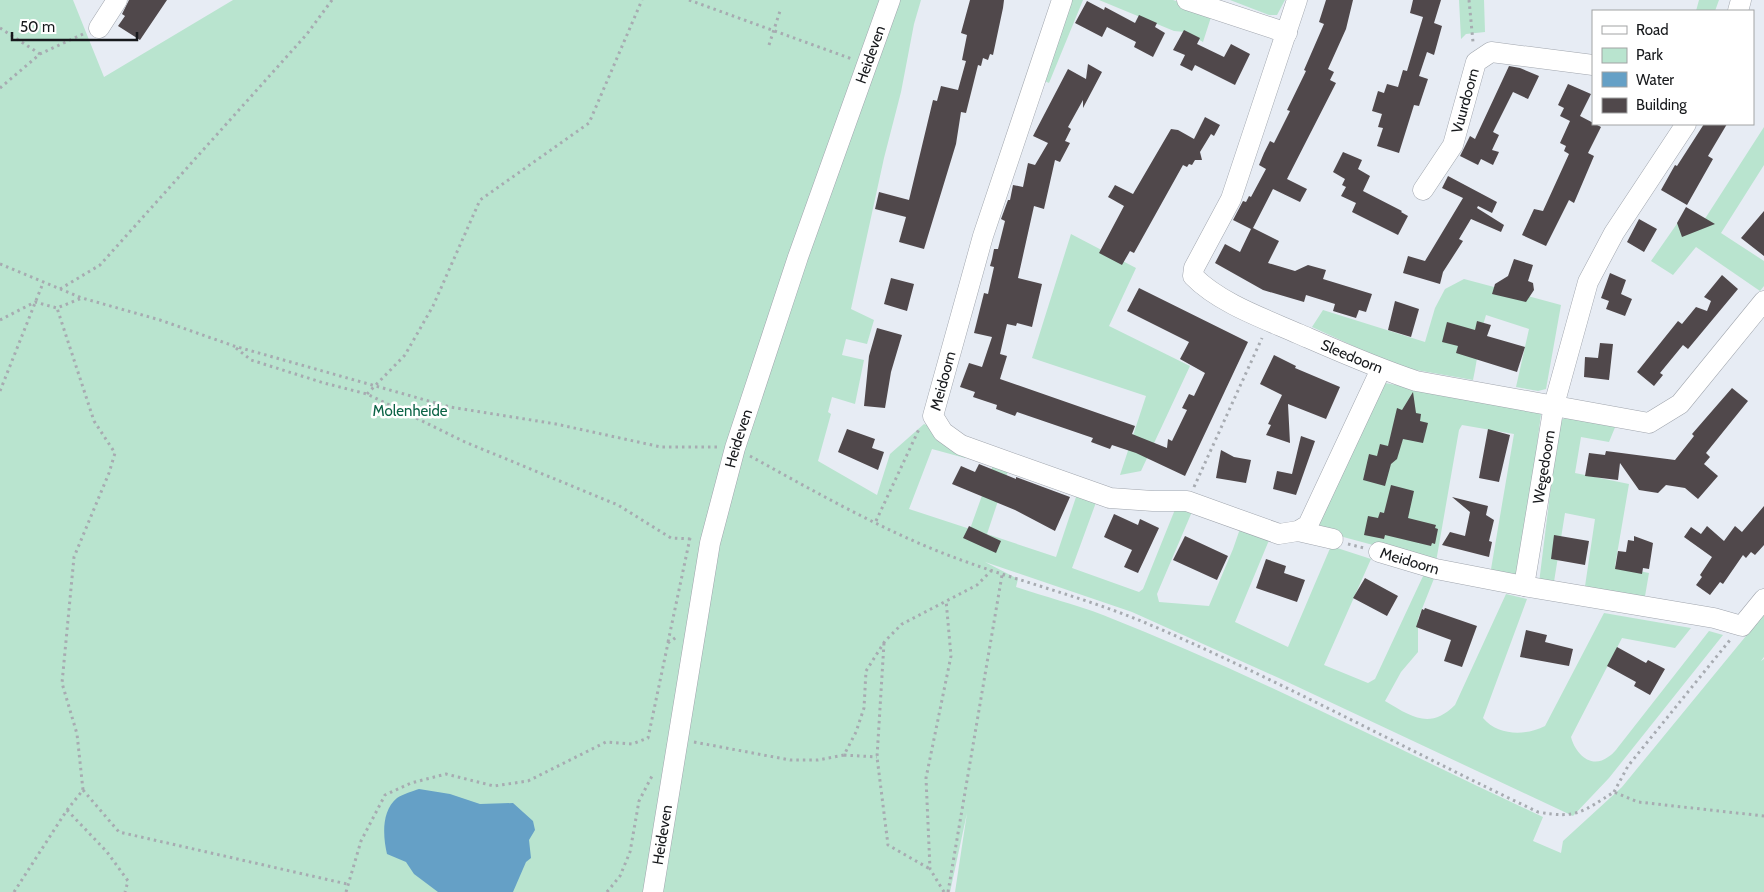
<svg xmlns="http://www.w3.org/2000/svg" width="1764" height="892" font-family="Cabin,sans-serif">
  <style>
    .green { fill: #b9e4cf }
    .water { fill: #65a0c6 }
    .building { fill: #50484b }
    .lines { fill: none; stroke-linecap: round; stroke-linejoin: round }
    .minor-casing { stroke: #a0a5ad; stroke-width: 21 }
    .path { stroke: #a7abb1; stroke-width: 3; stroke-dasharray: 2.5 4; stroke-linecap: butt }
    .minor { stroke: #fff; stroke-width: 20 }
    .labels { text-anchor: middle; stroke-width: 5; stroke-linejoin: round; paint-order: stroke }
    .street-label { font-size: 15px; fill: #17191c; stroke: #fff }
    .park-label { font-size: 15px; fill: #0d6447; stroke: #fff }
  </style>
  <rect width="100%" height="100%" fill="#e7ecf4"/>
  <path class="green" d="M0 0H73L104 77 233 0H921L914 24 901 92 884 158 851 309 874 320 867 344 846 339 842 355 864 360 855 404 832 397 828 412 831 414 818 461 877 495 890 454 924 424 973 442 965 458 932 449 909 509 970 529 998 451 1013 456 987 534 1056 557 1082 479 1102 486 1072 568 1139 592 1143 589 1178 502 1194 507 1157 594 1159 602 1209 606 1233 549 1242 523 1272 533 1235 622 1288 647 1331 546 1371 559 1324 665 1368 683 1375 679 1424 574 1435 576 1418 619V652L1401 672 1385 701C1412 717 1430 730 1455 705L1506 594 1527 599 1483 718C1498 736 1526 736 1545 726L1604 613 1691 628 1675 648 1622 638 1571 737C1575 753 1591 770 1608 757 1612 755 1616 750 1619 746L1709 631 1723 635 1609 778 1573 816 1281 679 1132 612 985 562 1018 579 1016 587C1045 597 1075 604 1103 615 1253 674 1397 749 1543 817L1533 841 1561 853 1563 841 1622 787 1764 614V657L1761 661 1764 659V892H955L967 813 950 892H0Z
    M1057 0H1083L1049 83 1034 76Z
    M1099 0H1173L1212 14 1203 42 1185 32 1174 31Z
    M1230 0H1285L1277 15H1269Z
    M1459 0H1484L1485 32 1466 34 1461 39Z
    M1699 0H1719L1715 11H1696Z
    M1764 127V165L1721 233 1764 261V286L1760 291 1696 247 1673 275 1651 261 1681 218 1699 228Z
    M1071 234 1136 268 1109 326 1190 366 1141 471 1120 475 1146 396 1032 358Z
    M1464 279 1561 305 1546 389 1538 391 1516 387 1529 329 1486 315C1479 336 1478 358 1473 380L1399 367 1312 327 1323 310 1425 342 1435 308 1445 289Z
    M1385 383 1535 410 1541 414 1520 579 1490 575 1514 434 1462 425 1459 430 1436 562 1310 528Z
    M1565 418 1616 425 1609 442 1581 437 1575 473 1629 484 1615 566 1649 573 1644 602 1584 593 1595 519 1565 513 1553 588 1539 583 1559 421Z"/>
  <path class="water" d="M419 789 450 794 480 804 513 803 533 821 535 830 529 840 531 858 526 862 513 892H438L414 874 406 862 387 854C383 837 381 811 397 798 403 794 413 791 419 789Z"/>
  <path class="building" d="M129 0H167L140 40 118 26 125 16 122 14Z
    M970 0H1004L1003 8 993 55 990 54 988 60 983 58 981 66 978 65 966 113 961 112 956 144 924 249 899 242 906 217 875 209 879 192 909 200 933 100 937 101 941 86 958 90 966 61 962 60 967 35 961 33Z
    M1326 0H1353L1346 29 1328 69 1334 72 1330 80 1336 83 1287 179 1307 189 1300 202 1273 189 1253 228 1279 241 1268 263 1295 271 1308 265 1326 270 1323 279 1372 294 1366 312 1359 310 1356 318 1333 311 1335 304 1306 295 1304 302 1263 290 1215 263 1225 244 1240 252 1251 229 1233 220 1243 201 1246 202 1249 196 1251 197 1266 169 1259 165 1264 153 1270 141 1274 143 1290 111 1287 110 1306 71 1304 70 1324 24 1319 22Z
    M1413 0H1441L1434 23 1442 26 1434 55 1427 52 1419 76 1428 79 1419 106 1414 105 1399 153 1377 146 1383 128 1378 127 1382 114 1372 111 1378 91 1384 93 1387 84 1398 87 1403 70 1407 71 1423 17 1410 13Z
    M1087 1 1104 10 1105 7 1135 23 1139 15 1157 23 1155 27 1165 33 1153 57 1134 47 1136 42 1107 27 1102 37 1075 23Z
    M1184 30 1200 38 1197 44 1224 57 1231 44 1250 54 1235 85 1195 65 1192 71 1180 65 1185 55 1173 50Z
    M1088 64 1102 72 1083 108V100L1068 127 1071 129 1065 141 1070 143 1060 162 1055 160 1044 209 1034 206 1018 278 1042 284 1032 327 1017 323 1016 326 1007 324 1000 354 1007 356 1000 379 1135 426 1132 434 1167 448 1168 439 1172 441 1187 410 1182 408 1189 394 1194 396 1205 373 1180 359 1189 342 1127 311 1139 288 1248 342 1185 476 1136 453 1112 445 1110 449 1091 442 1093 438 1017 412 1015 416 996 409 997 405 973 397 975 392 960 387 969 363 982 367 992 337 974 333 984 293 988 294 994 267 990 266 992 259 994 249H998L1005 221 1001 219 1008 200H1010L1013 185 1023 187 1028 163 1035 165 1048 143 1033 136 1068 69 1086 79Z
    M1509 66 1520 68 1539 76 1528 99 1513 92 1493 132 1499 135 1492 150 1499 152 1493 165 1481 159 1478 165 1460 156 1470 136 1475 139Z
    M1568 84 1591 94 1580 116 1601 127 1588 153 1594 156 1574 203 1569 200 1546 246 1522 235 1534 209 1543 211 1569 154 1564 151 1566 146 1560 143 1570 121 1560 116 1564 108 1558 105Z
    M1205 117 1220 125 1214 136 1211 134 1200 152 1202 160H1195L1192 165 1189 164 1187 167 1183 165 1134 253 1130 251 1122 265 1099 253 1124 206 1108 197 1115 185 1133 194 1171 129 1178 130 1194 139Z
    M1704 124H1727L1708 156 1713 159 1687 205 1661 190 1675 165 1677 166Z
    M1343 152 1362 160 1358 169 1370 176 1363 191 1402 211 1401 212 1408 216 1398 235 1352 212 1356 203 1341 196 1346 187 1342 185 1345 179 1333 172Z
    M1448 176 1497 202 1492 213 1478 206 1477 208 1504 225 1501 232 1471 219 1459 239 1463 241 1443 272 1440 284 1403 273 1408 256 1425 261 1463 198 1442 188Z
    M1686 207 1715 224 1682 237 1677 223Z
    M1764 211V256L1741 238Z
    M1639 219 1657 229 1644 252 1627 242Z
    M1514 259 1533 265 1528 281 1533 283 1534 290 1526 302 1492 294 1495 284 1508 276Z
    M1610 273 1626 280 1621 294 1632 299 1625 316 1606 309 1609 301 1601 298Z
    M1722 275 1738 289 1688 349 1683 345 1660 373 1663 375 1654 386 1637 372 1678 321 1682 324 1696 307 1707 311 1711 301 1704 297Z
    M891 278 914 284 907 311 884 304Z
    M1395 301 1419 309 1411 337 1388 330Z
    M1477 321 1491 325 1487 336 1525 347 1517 372 1456 353 1458 346 1442 342 1447 322 1475 330Z
    M877 328 902 335 891 372 885 408 864 406 869 356Z
    M1600 343 1613 344 1609 380 1584 377 1585 357 1598 358Z
    M1274 355 1296 366 1295 368 1340 387 1326 419 1288 404 1290 443 1266 435 1271 425 1268 424 1282 395 1260 384Z
    M1732 388 1748 401 1706 453 1710 457 1704 464 1718 476 1698 499 1685 488 1666 485 1658 493 1639 490 1620 463 1618 480 1585 476 1589 453 1605 455 1606 451 1675 460 1694 436 1692 434Z
    M1413 392 1416 413 1421 414 1420 421 1428 423 1423 443 1403 439 1397 459 1391 464 1385 486 1363 480 1369 454 1377 456 1380 444 1388 446 1397 408 1402 410Z
    M847 429 875 439 872 448 884 452 878 470 838 452Z
    M1488 429 1510 435 1499 482 1479 478Z
    M1301 436 1315 441 1296 495 1273 489 1277 471 1292 474Z
    M1221 450 1234 457 1251 460 1246 483 1216 478Z
    M979 464 1016 479V477L1070 497 1055 531 1015 510 952 484 961 466 975 472Z
    M1391 485 1414 491 1408 518 1436 525 1435 528 1438 529 1435 544 1432 543 1431 546 1385 535 1384 539 1364 535 1368 516 1378 518 1380 512 1384 513Z
    M1452 497 1488 506 1486 515 1494 520 1489 541 1492 542 1489 557 1442 545 1450 532 1465 536 1470 512Z
    M1764 506V545L1755 555 1751 552 1746 558 1743 555 1723 584 1720 582 1710 595 1696 585 1702 577 1700 575 1712 557 1684 537 1691 527 1701 534 1707 526 1724 541 1735 526 1742 532Z
    M1114 514 1138 525 1140 519 1159 528 1138 573 1124 567 1132 550 1104 537Z
    M969 526 1001 541 996 553 963 538Z
    M1554 535 1589 541 1585 565 1551 559Z
    M1185 536 1228 556 1217 580 1173 560Z
    M1634 536 1653 543 1649 569 1643 568 1642 574 1615 569 1618 551 1626 552 1628 540 1634 541Z
    M1266 559 1286 566 1284 573 1305 580 1297 602 1256 588Z
    M1365 578 1398 596 1387 616 1353 598Z
    M1425 608 1477 626 1462 667 1444 661 1451 640 1416 627 1422 609 1424 610Z
    M1526 630 1547 635 1545 642 1573 649 1569 666 1520 657Z
    M1617 647 1646 663 1648 660 1665 669 1650 695 1634 686 1636 682 1607 666Z"/>
  <g class="lines">
    <defs>
      <g id="minor">
        <path d="M1062 0 983 236 933 416 943 432 961 445 1110 498 1153 501H1187L1279 534 1298 531 1308 525 1381 369"/>
        <path d="M1187 0 1287 33"/>
        <path id="s1" d="M1297 0 1231 199 1194 268 1193 276C1219 303 1265 319 1299 334 1338 351 1376 368 1416 381L1649 423 1680 404 1764 301"/>
        <path d="M1738 11 1741 0"/>
        <path d="M99 28 117 0"/>
        <path d="M1686 124 1614 233 1588 282 1554 405 1524 586 1714 618 1742 626 1764 599"/>
        <path id="s2" d="M1423 190 1453 145 1476 62 1491 52 1593 65"/>
        <path d="M1298 531 1333 539"/>
        <path id="s3" d="M1379 552 1436 569 1524 586"/>
        <path id="s4" d="M653 892 710 543 735 448 798 257 890 0"/>
      </g>
    </defs>
    <use href="#minor" class="minor-casing"/>
    <path class="path" d="M689 0 852 59
      M1469 0 1473 42
      M0 28 40 54
      M769 45 780 11
      M0 88 40 54 83 34
      M0 264 82 298 160 320 234 346 450 407 556 424 661 447H718
      M60 289 100 265 307 34 332 0
      M0 320 35 302 57 308 82 298
      M236 348 251 360 324 383 367 394 465 442 618 505 671 538 693 539
      M0 391 43 283
      M367 394 405 355 433 306 480 200 589 123 642 0
      M750 456C812 490 875 526 940 552 1008 579 1079 595 1146 623 1279 680 1407 750 1538 812 1577 819 1582 812 1614 792L1638 802 1764 816
      M1194 487 1262 338
      M876 521 920 427
      M1348 544 1364 548
      M668 642 690 538
      M884 643 877 757 888 845 930 869
      M694 742 790 760H818L844 755 856 732 864 708 866 671 885 641 902 624 977 585 991 571
      M844 755 877 757
      M83 790 119 832 347 884
      M1614 792 1628 766 1730 640
      M67 810 107 852 128 881 125 892
      M14 892 67 810 83 790 77 734 62 683 74 557 109 473 115 453 94 421 57 308
      M346 892 361 841 385 795 411 783 446 774 494 786 528 781 606 742 632 744 648 738 668 643 678 636
      M607 892 620 876 630 852 639 801 653 774
      M944 892 930 869 926 778 951 656 946 600
      M948 892 1002 575"/>
    <use href="#minor" class="minor"/>
  </g>
  <g class="labels">
    <g class="street-label">
      <text dy="5" stroke="none"><textPath href="#s4" startOffset="868">Heideven</textPath></text>
      <text dy="5" stroke="none"><textPath href="#s2" startOffset="100">Vuurdoorn</textPath></text>
      <text dy="5" stroke="none"><textPath href="#s1" startOffset="475">Sleedoorn</textPath></text>
      <text transform="translate(943 381) rotate(-75)" y="5">Meidoorn</text>
      <text dy="5" stroke="none"><textPath href="#s4" startOffset="462">Heideven</textPath></text>
      <text transform="translate(1544 467) rotate(-81)" y="5">Wegedoorn</text>
      <text dy="5" stroke="none"><textPath href="#s3" startOffset="32">Meidoorn</textPath></text>
      <text dy="5" stroke="none"><textPath href="#s4" startOffset="58">Heideven</textPath></text>
    </g>
    <g class="park-label">
      <text x="410" y="416">Molenheide</text>
    </g>
  </g>
  <rect x="1592" y="10" width="162" height="115" fill="#ffffff" stroke="#a2a3a4"/>
  <rect x="1602" y="26" width="25" height="8" fill="#ffffff" stroke="#a2a3a4"/>
  <text x="1636" y="35" font-size="15" fill="#17191c">Road</text>
  <rect x="1602" y="48" width="25" height="15" fill="#b9e4cf" stroke="#a2a3a4"/>
  <text x="1636" y="60" font-size="15" fill="#17191c">Park</text>
  <rect x="1602" y="72" width="25" height="15" fill="#65a0c6" stroke="#a2a3a4"/>
  <text x="1636" y="85" font-size="15" fill="#17191c">Water</text>
  <rect x="1602" y="98" width="25" height="15" fill="#50484b" stroke="#a2a3a4"/>
  <text x="1636" y="110" font-size="15" fill="#17191c">Building</text>
  <path d="M12 32v8h125v-8" fill="none" stroke="#17191c" stroke-width="2.5"/>
  <text x="20" y="32" font-size="15" fill="#17191c" stroke="#ffffff" stroke-width="4" paint-order="stroke">50 m</text>
</svg>
